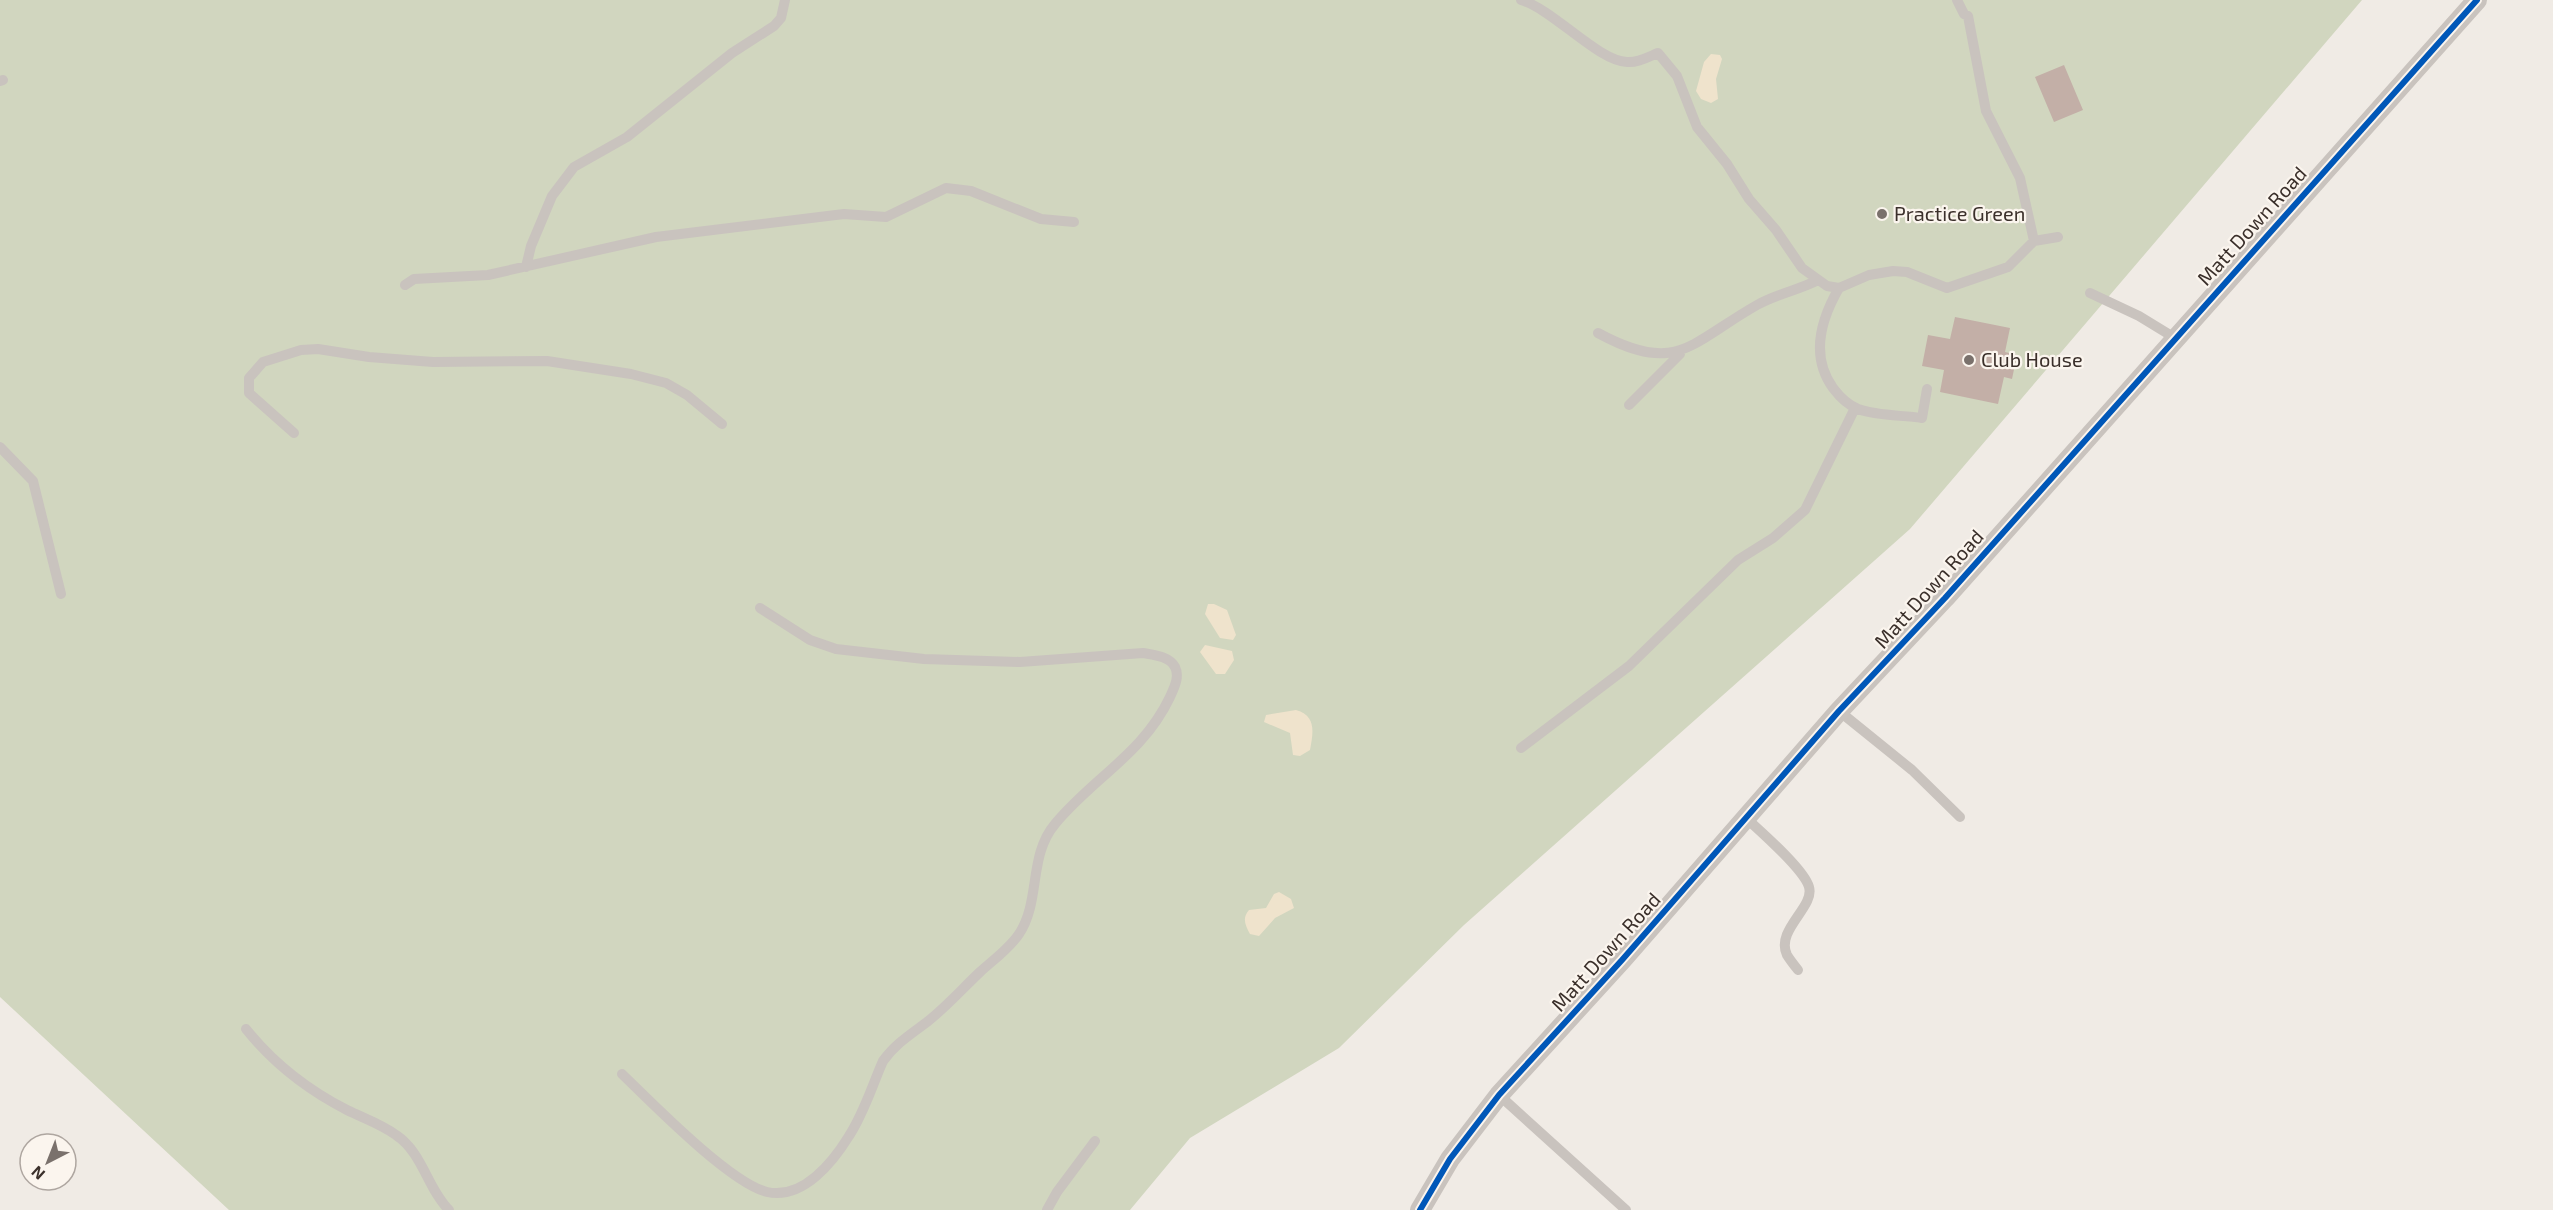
<svg xmlns="http://www.w3.org/2000/svg" width="2553" height="1210" font-family="'Exo 2',sans-serif">
  <style>
    .green { fill: #d1d6bf }
    .sand { fill: #efe3cc }
    .building { fill: #c3afa7 }
    .lines { fill: none; stroke-linecap: round; stroke-linejoin: round }
    .lane { stroke: #c9c3be; stroke-width: 10 }
    .street { stroke: #c9c3be; stroke-width: 20 }
    .cycleway-casing { stroke: #fbf5ee; stroke-width: 10 }
    .cycleway { stroke: #0057b8; stroke-width: 6 }
    .poi-dot { fill: #7a716c; stroke: #fbf5ee; stroke-width: 2 }
    .labels { text-anchor: middle; stroke-width: 4.5; stroke-linejoin: round; paint-order: stroke }
    .poi-label { font-size: 20px; fill: #3b302b; stroke: #fbf5ee; text-anchor: start }
    .street-label { font-size: 20px; fill: #3b302b; stroke: #fbf5ee }
  </style>
  <rect width="100%" height="100%" fill="#f0ebe5"/>
  <path class="green" d="M0 0H2362L1910 529 1464 925 1339 1048 1190 1138 1130 1210H229L0 997Z"/>
  <path class="sand" d="M1711 54 1720 55 1722 59 1716 79 1718 99 1711 103 1701 99 1696 91 1704 62Z
    M1208 604H1214L1227 610 1236 635 1233 640 1220 638 1205 614Z
    M1205 645 1232 651 1234 660 1225 674H1216L1200 652Z
    M1296 710C1317 716 1313 733 1310 750L1300 756 1293 755 1290 733 1264 722 1266 715Z
    M1279 892 1291 899 1294 908 1275 918 1259 936 1250 934C1245 925 1242 918 1249 910L1266 908 1274 894Z"/>
  <path class="building" d="M2064 65 2083 110 2054 122 2035 77Z
    M1955 317 2010 328 2005 352 2017 355 2012 379 2004 377 1998 404 1940 392 1944 370 1922 366 1928 335 1950 339Z"/>
  <g class="lines">
    <path class="lane" d="M1521 0C1554 10 1598 61 1627 62 1637 63 1648 57 1658 53L1677 76 1697 127 1727 164 1749 199 1776 230 1802 268 1827 286 1839 288 1869 275 1893 271 1907 272 1947 288 2008 267 2034 241 2058 237
      M1957 0 1964 14 1968 16 1986 111 2020 178 2034 241
      M0 81 3 80
      M526 267 531 246 552 196 574 167 627 137 732 53 774 26 781 18 785 0
      M405 285 414 279 488 275 656 237 844 214 886 217 946 188 971 191 1041 219 1074 222
      M1839 288C1821 319 1810 356 1833 388 1839 396 1848 405 1858 409 1877 416 1901 415 1922 418L1927 389
      M2090 293 2139 316 2175 338
      M1598 333C1677 376 1690 343 1757 305 1776 294 1799 290 1818 280
      M1629 405 1680 354
      M294 433 249 393V378L263 362 301 350 318 349 369 357 433 362 547 361 631 374 666 383 687 395 722 424
      M0 447 33 481 61 594
      M1839 711 1912 770 1960 817
      M1521 748 1629 666 1738 560 1773 538 1805 510 1855 408
      M1746 818C1761 832 1804 869 1809 887 1815 907 1775 930 1787 955 1790 960 1794 965 1798 970
      M246 1029C274 1064 308 1090 347 1110 363 1118 381 1124 396 1135 423 1153 427 1188 449 1210
      M622 1074C652 1103 730 1183 767 1192 803 1200 833 1162 849 1136 864 1113 872 1086 883 1061 895 1044 911 1034 927 1022 946 1007 962 989 980 972 993 960 1009 949 1019 934 1041 901 1028 856 1055 824 1094 777 1143 754 1170 697 1174 688 1180 677 1175 667 1169 656 1154 655 1143 653L1020 662 924 659 836 649 810 640 760 608
      M1499 1095 1626 1210
      M1047 1210 1057 1192 1095 1141"/>
    <path class="street" d="M1420 1210 1450 1159 1499 1095 1622 960 1839 711 1945 598 2477 0"/>
    <defs>
      <path id="cycleway" d="M1420 1210 1450 1159 1499 1095 1622 960 1839 711 1945 598 2477 0"/>
    </defs>
    <use href="#cycleway" class="cycleway-casing"/>
    <use href="#cycleway" class="cycleway"/>
  </g>
  <g class="poi-dot">
    <circle cx="1882" cy="214" r="6"/>
    <circle cx="1969" cy="360" r="6"/>
  </g>
  <g class="labels">
    <g class="poi-label">
      <text x="1894" y="221">Practice Green</text>
      <text x="1981" y="367">Club House</text>
    </g>
    <g class="street-label">
      <text transform="translate(2252 226) rotate(-48)" y="7">Matt Down Road</text>
      <text transform="translate(1929 589) rotate(-48)" y="7">Matt Down Road</text>
      <text transform="translate(1606 952) rotate(-48)" y="7">Matt Down Road</text>
    </g>
  </g>
  <g transform="translate(48 1162) rotate(222)"><circle r="28" fill="#fbf5ee" stroke="#aea6a0" stroke-width="1.5"/>
  <path d="M0-4.5L10 22L0 15L-10 22Z" fill="#7a716c"/>
  <text y="-9" font-size="16" font-weight="bold" text-anchor="middle" fill="#3b302b">N</text>
  </g>
</svg>
